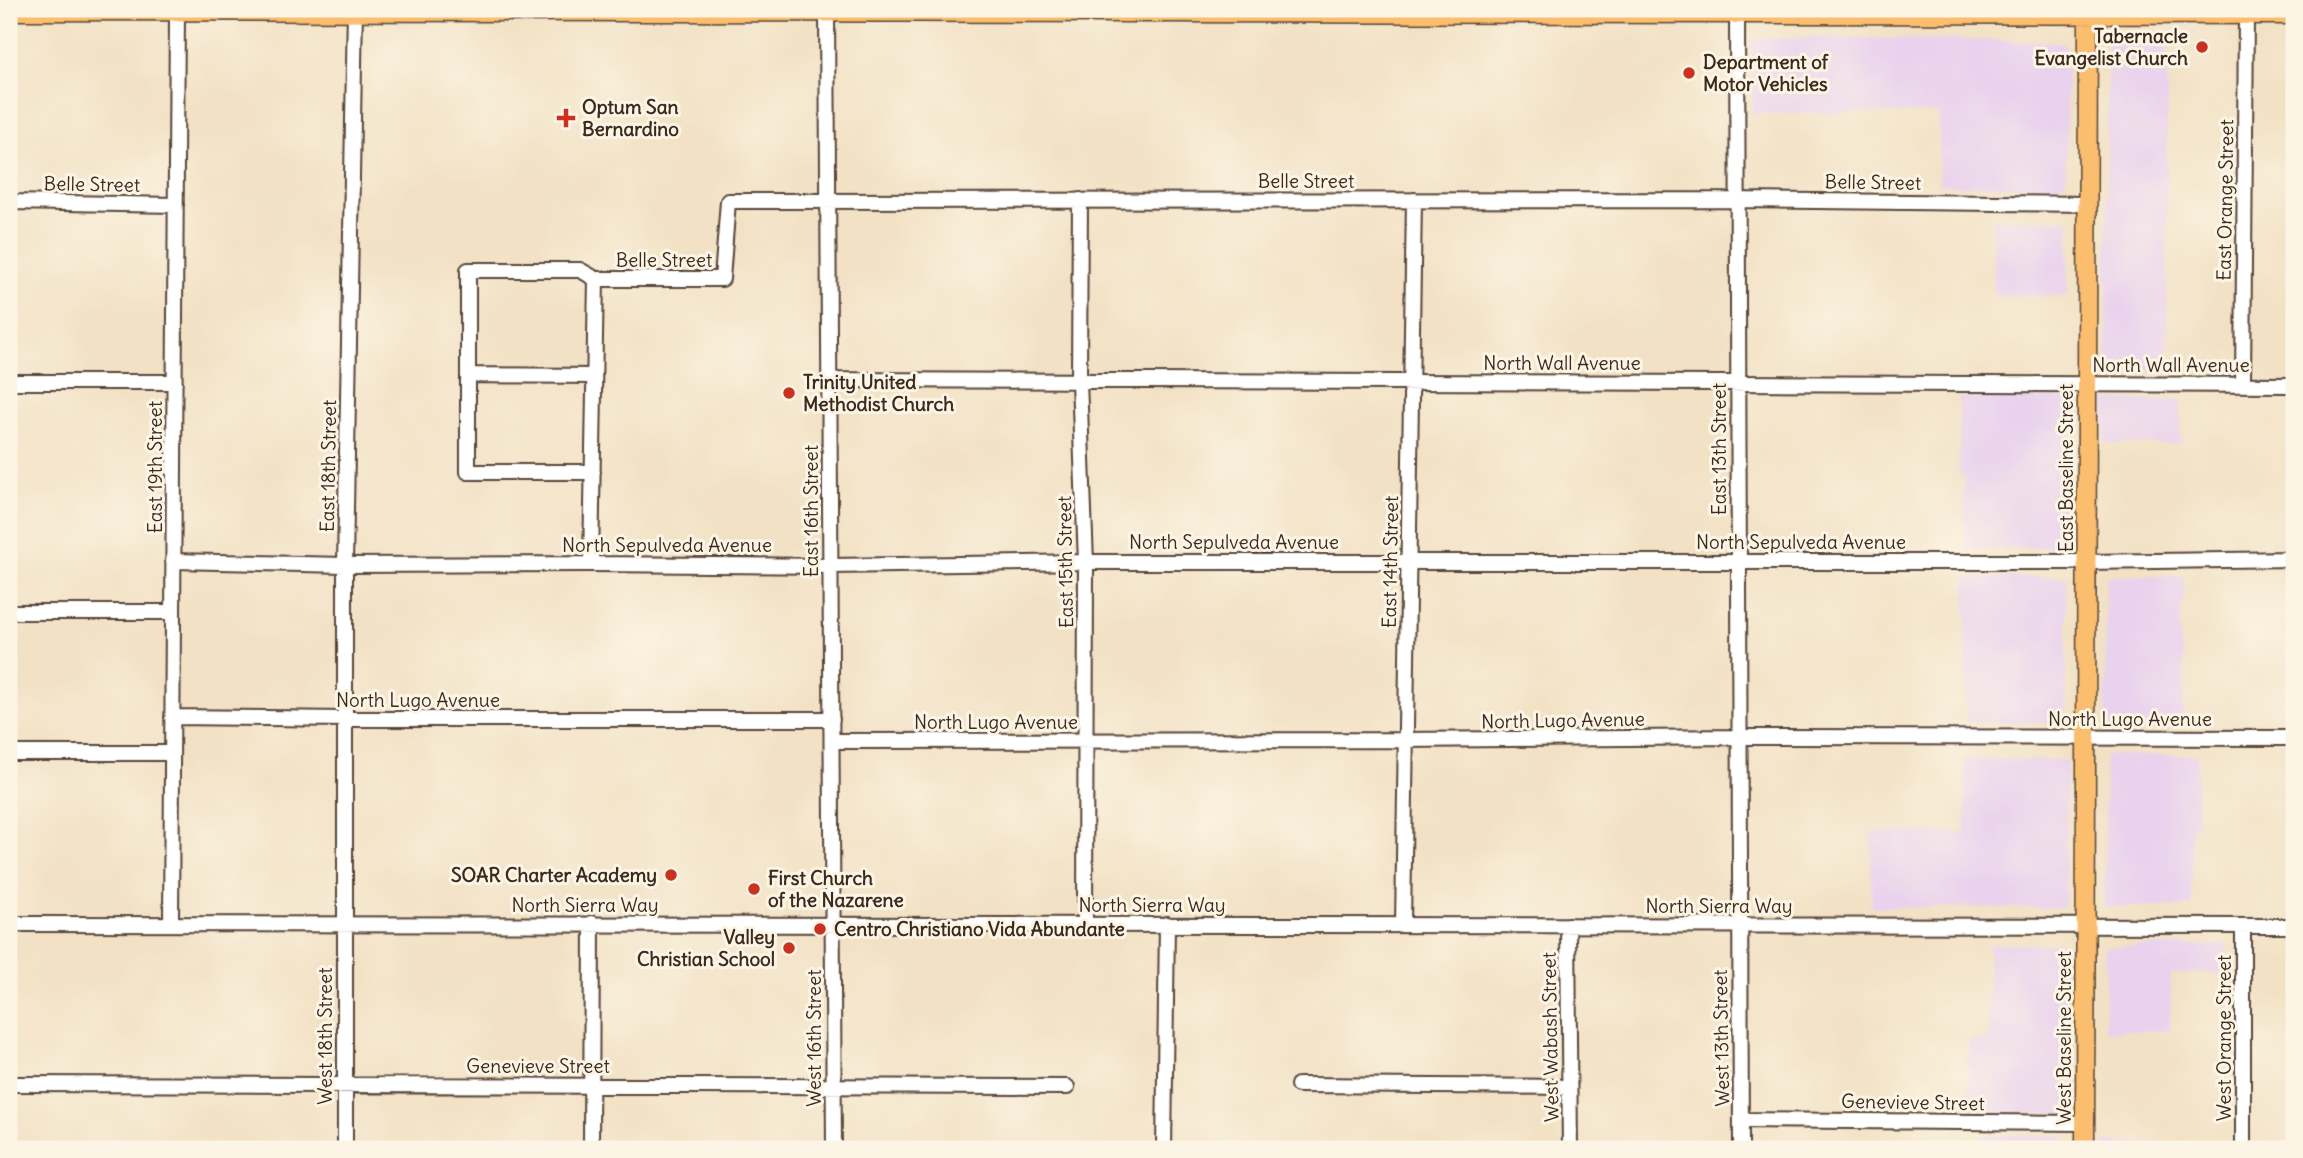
<svg xmlns="http://www.w3.org/2000/svg" width="2303" height="1158" font-family="Delius,sans-serif">
  <style>
    .built { fill: #e9d2ed }
    .lines { fill: none; stroke-linecap: round; stroke-linejoin: round }
    .minor-casing { stroke: #564537; stroke-width: 18 }
    .major-casing { stroke: #564537; stroke-width: 21 }
    .minor { stroke: #fff; stroke-width: 14 }
    .major { stroke: #fbbd6e; stroke-width: 18 }
    .poi-dot { fill: #c8321e; stroke: #fcf5e5; stroke-width: 2.5 }
    .labels { text-anchor: middle; stroke-width: 6; stroke-linejoin: round; paint-order: stroke }
    .poi-label { font-size: 19px; font-weight: bold; fill: #3b2a1e; stroke: #fcf5e5; text-anchor: start }
    .street-label { font-size: 19px; fill: #3b2a1e; stroke: #fcf5e5 }
  </style>
  <rect width="100%" height="100%" fill="#fcf5e5"/>
  <filter id="ink" filterUnits="userSpaceOnUse"><feTurbulence type="fractalNoise" baseFrequency=".0143" numOctaves="2"/><feDisplacementMap in="SourceGraphic" scale="14" xChannelSelector="R" yChannelSelector="G"/><feConvolveMatrix kernelMatrix="1 2 1 2 8 2 1 2 1" color-interpolation-filters="sRGB"/></filter>
  <filter id="wash" filterUnits="userSpaceOnUse"><feTurbulence type="fractalNoise" baseFrequency=".00686" numOctaves="4" result="noise"/><feDisplacementMap in="SourceGraphic" scale="28" xChannelSelector="R" yChannelSelector="G"/><feGaussianBlur stdDeviation="1.57" result="paint"/><feColorMatrix in="noise" values="0 0 0 0 0 0 0 0 0 0 0 0 0 0 0 0 0 1.4 0 .05"/><feComposite in="paint" operator="in"/></filter>
  <g filter="url(#wash)">
    <rect width="100%" height="100%" fill="#f2e1c4"/>
    <path class="built" d="M1816 37 2061 42 2067 49 2066 180 2060 186 1939 185V113H1752L1751 39Z
      M2110 40H2167V372H2107V45Z
      M1993 219 2069 220 2068 296 1993 295Z
      M1959 397H2068L2067 548 1964 549V476L1959 475Z
      M2105 400H2181V444H2105Z
      M2106 576H2184V604L2181 605 2180 643 2184 657 2183 728H2109L2105 725Z
      M1966 577H2067L2066 723 1966 722Z
      M2105 755H2197V823L2192 824V907H2104Z
      M1965 759 2064 760 2067 761 2065 908 1871 907V832L1965 833Z
      M1989 944H2066L2067 1112 2062 1114H1968V1040L1988 1039Z
      M2227 945 2226 973 2171 974 2170 1031H2105V947Z
      M1980 1135 2064 1136 2066 1138V1149H1980Z
      M2105 1142 2172 1143V1149H2105Z"/>
  </g>
  <g filter="url(#ink)">
    <g class="lines">
      <defs>
        <path id="minor" d="M827 12 834 1149
          M1737 15 1741 1149
          M1080 200 1079 381 1086 562 1085 924
          M9 202 176 205
          M596 279H722L728 201 1737 200 2088 204
          M468 375V270H580L596 279
          M829 377 837 380 2294 385
          M9 382H175
          M2243 385 2246 15
          M593 472H468V375L594 376
          M173 561 345 565 591 564 831 566 1086 562H2087L2294 559
          M591 564 596 279
          M9 612H173
          M172 717 345 719H832
          M832 741 1404 740 1739 737 2294 738
          M9 753H172
          M171 922 177 11
          M9 924 2294 926
          M1403 925 1414 200
          M1568 925 1570 1149
          M2243 926V1149
          M9 1084 1067 1087
          M1298 1085 1569 1087
          M1741 1120 2085 1123
          M345 1149V565L355 9
          M591 1149 592 923
          M1164 1149 1167 924"/>
        <path id="major" d="M9 11 2294 15
          M2085 1149 2088 9"/>
      </defs>
      <use href="#minor" class="minor-casing"/>
      <use href="#major" class="major-casing"/>
      <use href="#minor" class="minor"/>
      <use href="#major" class="major"/>
    </g>
  </g>
  <g class="poi-dot">
    <circle cx="2202" cy="47" r="7"/>
    <circle cx="1689" cy="73" r="7"/>
    <path d="M562.5 107.5h7v7h7v7h-7v7h-7v-7h-7v-7h7z"/>
    <circle cx="789" cy="393" r="7"/>
    <circle cx="671" cy="875" r="7"/>
    <circle cx="754" cy="889" r="7"/>
    <circle cx="820" cy="929" r="7"/>
    <circle cx="789" cy="948" r="7"/>
  </g>
  <g class="labels">
    <g class="poi-label">
      <text x="2188" y="43" text-anchor="end">Tabernacle<tspan x="2188" dy="22">Evangelist Church</tspan></text>
      <text x="1703" y="69">Department of<tspan x="1703" dy="22">Motor Vehicles</tspan></text>
      <text x="582" y="114">Optum San<tspan x="582" dy="22">Bernardino</tspan></text>
      <text x="803" y="389">Trinity United<tspan x="803" dy="22">Methodist Church</tspan></text>
      <text x="657" y="882" text-anchor="end">SOAR Charter Academy</text>
      <text x="768" y="885">First Church<tspan x="768" dy="22">of the Nazarene</tspan></text>
      <text x="834" y="936">Centro Christiano Vida Abundante</text>
      <text x="775" y="944" text-anchor="end">Valley<tspan x="775" dy="22">Christian School</tspan></text>
    </g>
    <g class="street-label">
      <text x="1306" y="188">Belle Street</text>
      <text transform="translate(1873 182) rotate(1)" y="7">Belle Street</text>
      <text transform="translate(92 184) rotate(1)" y="7">Belle Street</text>
      <text transform="translate(2225 200) rotate(-89)" y="7">East Orange Street</text>
      <text x="664" y="267">Belle Street</text>
      <text x="1562" y="370">North Wall Avenue</text>
      <text x="2171" y="372">North Wall Avenue</text>
      <text transform="translate(1719 449) rotate(-90)" y="7">East 13th Street</text>
      <text transform="translate(328 466) rotate(-89)" y="7">East 18th Street</text>
      <text transform="translate(155 467) rotate(-90)" y="7">East 19th Street</text>
      <text transform="translate(2066 468) rotate(-90)" y="7">East Baseline Street</text>
      <text transform="translate(811 511) rotate(-90)" y="7">East 16th Street</text>
      <text x="1234" y="549">North Sepulveda Avenue</text>
      <text x="1801" y="549">North Sepulveda Avenue</text>
      <text x="667" y="552">North Sepulveda Avenue</text>
      <text transform="translate(1065 562) rotate(-91)" y="7">East 15th Street</text>
      <text transform="translate(1390 562) rotate(-89)" y="7">East 14th Street</text>
      <text x="418" y="707">North Lugo Avenue</text>
      <text x="2130" y="726">North Lugo Avenue</text>
      <text transform="translate(1563 720) rotate(-1)" y="7">North Lugo Avenue</text>
      <text x="996" y="729">North Lugo Avenue</text>
      <text x="585" y="912">North Sierra Way</text>
      <text x="1152" y="912">North Sierra Way</text>
      <text x="1719" y="913">North Sierra Way</text>
      <text transform="translate(325 1036) rotate(-90)" y="7">West 18th Street</text>
      <text transform="translate(1550 1037) rotate(-91)" y="7">West Wabash Street</text>
      <text transform="translate(814 1038) rotate(-90)" y="7">West 16th Street</text>
      <text transform="translate(1721 1038) rotate(-91)" y="7">West 13th Street</text>
      <text transform="translate(2064 1038) rotate(-90)" y="7">West Baseline Street</text>
      <text transform="translate(2224 1038) rotate(-90)" y="7">West Orange Street</text>
      <text x="538" y="1073">Genevieve Street</text>
      <text transform="translate(1913 1102) rotate(1)" y="7">Genevieve Street</text>
    </g>
  </g>
  <rect width="2303" height="1158" fill="none" stroke="#fcf5e5" stroke-width="35"/>
</svg>
